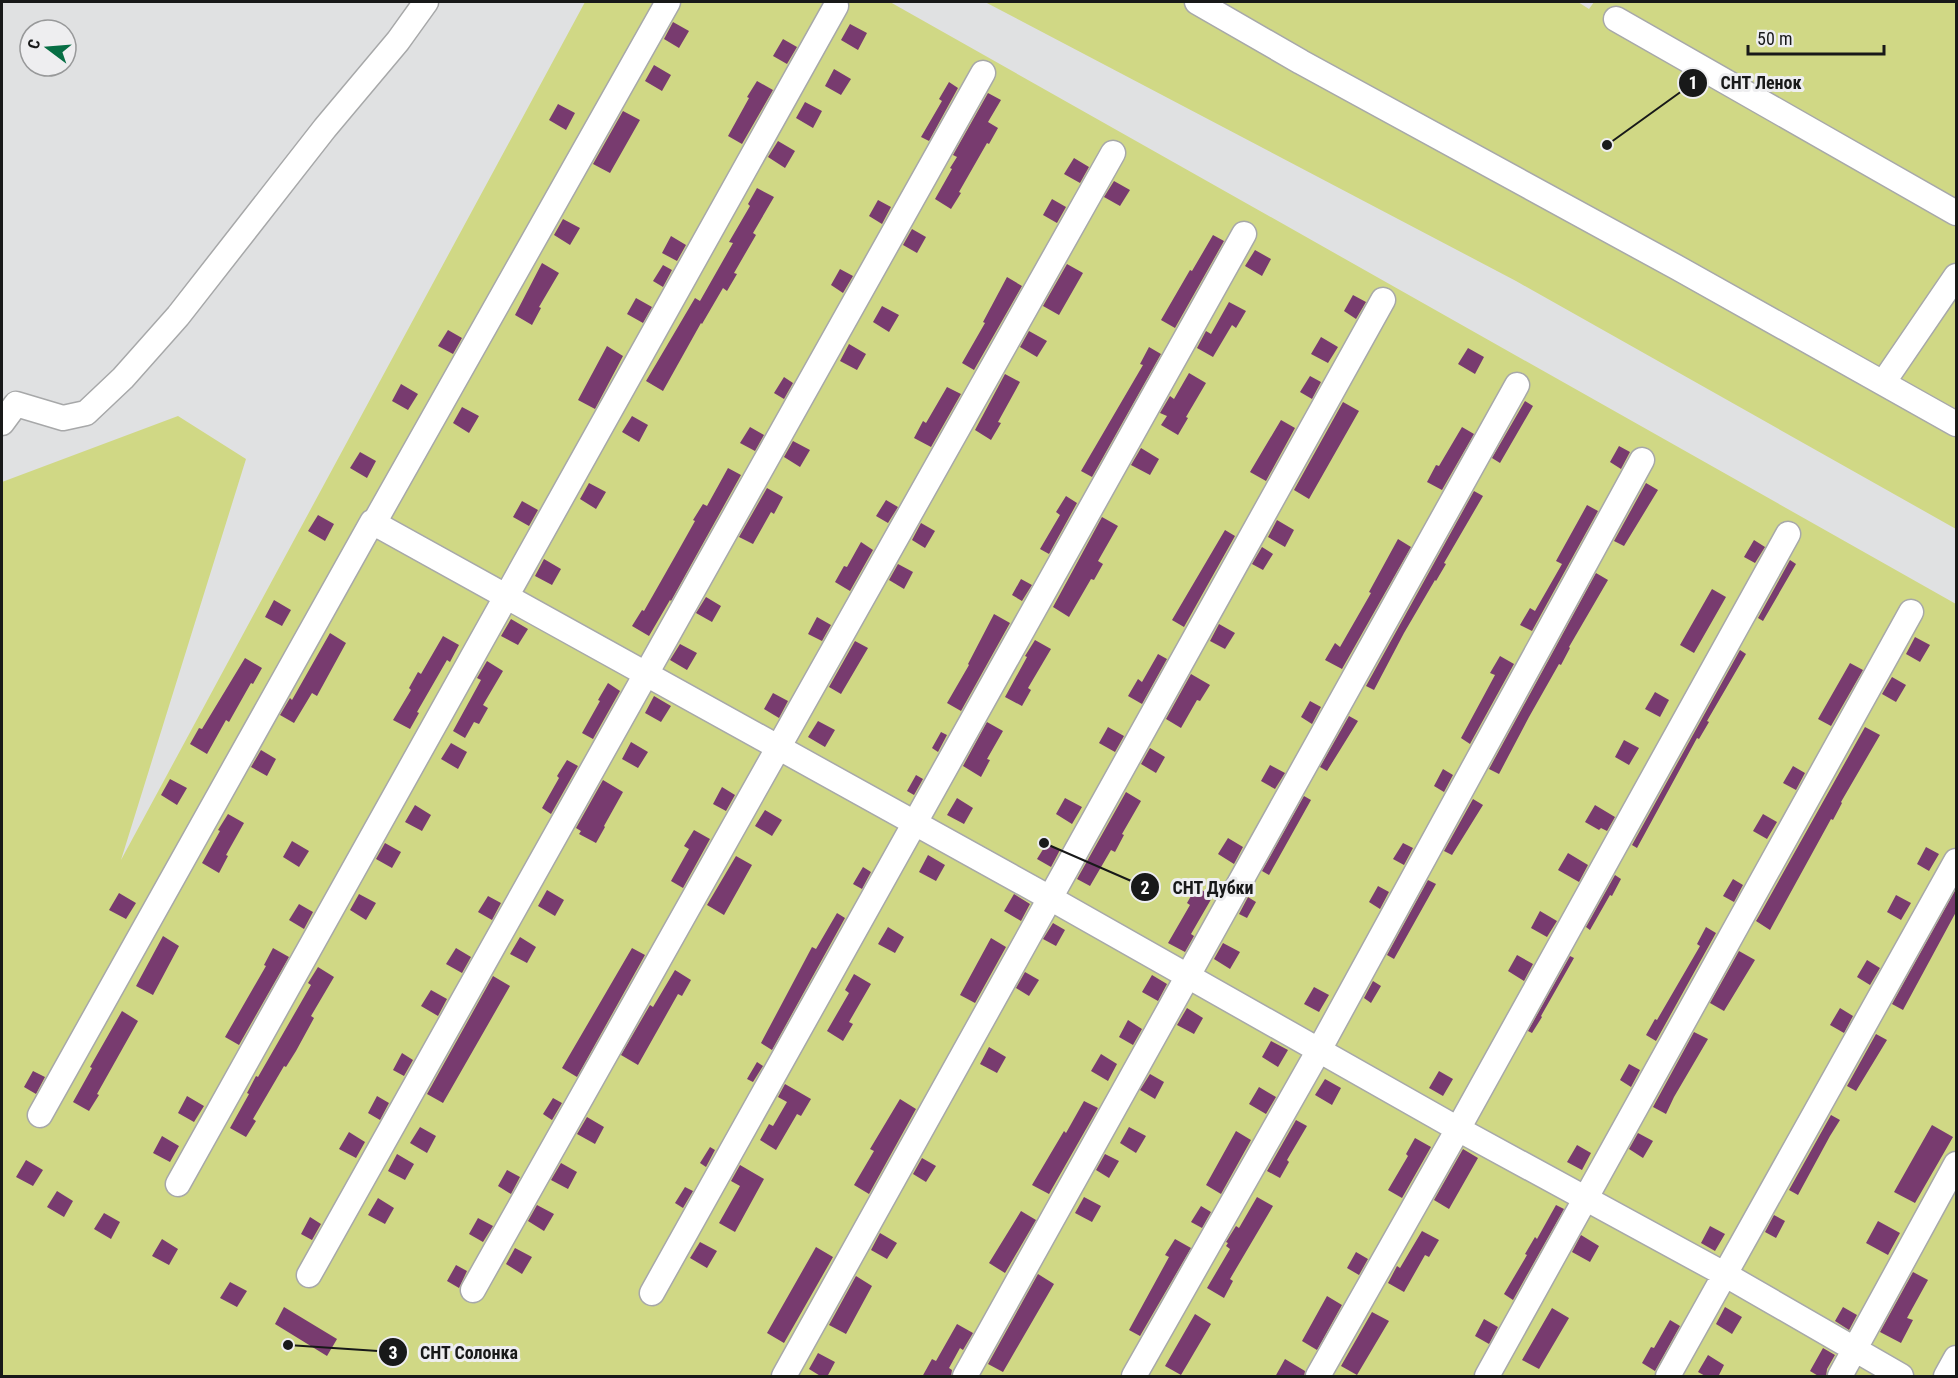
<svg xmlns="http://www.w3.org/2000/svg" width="1958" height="1378" font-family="'Roboto Condensed',sans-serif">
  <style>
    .green { fill: #d0d885 }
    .building { fill: #783b6f }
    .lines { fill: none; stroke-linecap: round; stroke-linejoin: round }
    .minor-casing { stroke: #a7a8a9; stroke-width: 27 }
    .minor { stroke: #fff; stroke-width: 24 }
    .leader { fill: none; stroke: #181919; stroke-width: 2 }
    .callout-dot { fill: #181919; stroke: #eeeef0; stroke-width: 2 }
    .mark-label { font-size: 18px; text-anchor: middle; font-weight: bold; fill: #fff }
    .callout-label { font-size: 18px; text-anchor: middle; font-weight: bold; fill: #181919; stroke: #eeeef0; stroke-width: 6; stroke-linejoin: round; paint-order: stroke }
  </style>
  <rect width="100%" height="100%" fill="#e0e1e2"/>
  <path class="green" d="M585 2H890L1956 604V1376H2V482L178 416 246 459 121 860Z
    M985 2H1578L1589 9 1594 2H1956V529L1516 281Z"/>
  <path class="building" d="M673 22 689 31 679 48 664 39Z
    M850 24 867 33 858 50 841 40Z
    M783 39 797 47 787 64 773 56Z
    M654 65 671 75 662 91 645 81Z
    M834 69 851 79 841 95 825 86Z
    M757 81 773 90 742 144 728 136 749 98 747 97Z
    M949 82 958 88 929 141 921 137 942 101 939 99Z
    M988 93 1001 100 988 122 998 128 989 144 987 143 959 192 961 193 951 209 935 199 952 169 950 168 957 157 953 155Z
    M805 102 822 111 813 128 796 118Z
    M558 104 575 113 566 130 549 120Z
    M623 111 640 120 610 173 593 164Z
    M778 141 795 151 785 168 768 157Z
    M1074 158 1089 167 1080 183 1064 174Z
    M1114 181 1130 190 1120 206 1104 197Z
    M757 188 774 197 753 233 756 235 734 273 737 274 727 291 723 288 702 324 701 323 663 391 646 381 695 298 700 301 733 243 729 242 750 206 748 204Z
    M1052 199 1066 207 1057 223 1043 215Z
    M878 200 891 207 882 224 869 216Z
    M563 219 580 228 570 245 554 235Z
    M912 229 926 237 917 253 903 245Z
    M1213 235 1224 241 1175 328 1161 320 1190 270 1192 271Z
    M671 236 686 245 677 261 662 253Z
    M1255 250 1271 259 1262 276 1245 266Z
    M542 263 559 273 539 307 541 308 532 325 515 315Z
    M1067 264 1083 273 1059 315 1043 306Z
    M663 265 672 270 663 287 653 281Z
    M840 269 853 276 843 293 831 285Z
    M1007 277 1022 286 974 370 962 363 985 323 983 322Z
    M1353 295 1366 302 1356 319 1344 311Z
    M636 298 652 307 643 323 627 314Z
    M1229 302 1246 311 1236 328 1232 325 1213 357 1197 348 1206 331 1211 334Z
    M882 306 899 315 889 332 873 322Z
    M448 330 462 338 453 354 438 346Z
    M1029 331 1047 341 1037 357 1020 347Z
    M1321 337 1338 347 1328 363 1311 354Z
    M849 344 866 354 857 370 840 361Z
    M607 346 623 356 595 409 578 400Z
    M1149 347 1161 354 1092 477 1081 471 1143 365 1140 364Z
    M1468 348 1484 357 1475 374 1458 364Z
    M1189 373 1206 383 1186 417 1188 418 1178 435 1161 425 1167 416 1160 413 1170 396 1174 399Z
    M1005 374 1020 382 998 422 1001 423 991 440 975 430Z
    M1310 376 1321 382 1312 399 1300 392Z
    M784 377 793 383 784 399 774 393Z
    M401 384 418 394 408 410 392 401Z
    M947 387 961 394 931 447 914 438 923 421 926 423Z
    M1525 401 1533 406 1500 463 1492 458Z
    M1343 402 1359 411 1309 499 1294 490Z
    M462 407 479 416 469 433 453 423Z
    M632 416 648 425 639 442 622 432Z
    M1281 420 1295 428 1266 481 1250 472Z
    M750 427 764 435 755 451 740 443Z
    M1462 427 1474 434 1442 490 1427 482 1436 465 1439 466Z
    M793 441 810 450 800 467 784 457Z
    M1619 446 1630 452 1621 469 1610 462Z
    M1141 448 1159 459 1150 475 1131 465Z
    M360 452 376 461 367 478 350 468Z
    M728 468 741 475 671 601 670 600 649 636 632 626 642 610 644 611 677 553 695 521 693 520 703 504 707 506Z
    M589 483 606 492 596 509 580 499Z
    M1646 483 1658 490 1624 546 1614 541Z
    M767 488 783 497 774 514 771 512 753 544 739 537Z
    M1474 491 1483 496 1444 563 1446 564 1436 581 1435 580 1404 633 1374 690 1366 686Z
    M1066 496 1077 503 1049 554 1040 549 1060 515 1056 512Z
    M886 500 898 507 888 523 876 516Z
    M522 501 538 510 529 526 513 517Z
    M1587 505 1598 511 1532 631 1520 625 1530 608 1535 611 1562 564 1556 561Z
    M318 515 334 524 325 541 308 531Z
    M1102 517 1118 526 1098 561 1103 564 1094 580 1091 579 1069 617 1053 607Z
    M1277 520 1294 530 1285 547 1268 537Z
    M921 523 935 531 925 548 912 540Z
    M1225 530 1235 536 1184 627 1172 620Z
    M1398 539 1411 547 1342 669 1325 660 1335 643 1340 647 1371 593 1369 592Z
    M1754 540 1765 547 1755 563 1744 557Z
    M861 542 873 550 850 591 835 582 844 566 847 567Z
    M1262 547 1273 554 1263 570 1252 564Z
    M544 559 561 569 552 585 535 576Z
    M1790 560 1796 564 1763 621 1758 618Z
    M898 564 913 572 904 589 889 580Z
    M1596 573 1608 580 1569 647 1570 648 1561 665 1559 664 1529 717 1499 774 1489 769Z
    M1021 579 1032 585 1022 601 1012 595Z
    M1712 589 1726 597 1694 653 1680 645Z
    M706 597 721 606 712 622 696 613Z
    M274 600 291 610 282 626 265 617Z
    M994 614 1010 623 961 711 947 703 969 665 968 664Z
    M817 617 831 625 822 641 808 634Z
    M511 619 528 629 518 645 501 636Z
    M1219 624 1235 633 1225 649 1210 641Z
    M330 633 346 643 317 696 312 693 294 723 280 715 290 698 292 700Z
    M443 636 459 645 450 662 447 660 417 712 419 713 410 729 393 720 411 690 409 688 418 672 421 674Z
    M1915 637 1930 645 1920 662 1906 654Z
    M1035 640 1051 649 1028 688 1031 690 1022 706 1005 697 1027 657 1025 656Z
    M855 641 868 648 841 694 829 687Z
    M680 644 697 653 687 670 670 660Z
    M1740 650 1746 654 1707 721 1709 722 1699 739 1697 738 1637 848 1632 845Z
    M1158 654 1167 659 1142 704 1128 696 1138 679 1142 682Z
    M1500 656 1514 664 1470 744 1461 738 1495 675 1490 673Z
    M245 658 262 668 253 684 251 683 229 722 226 720 207 754 190 744 199 728 202 729Z
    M487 661 503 671 483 705 488 708 479 724 474 722 465 738 453 731 481 680 477 678Z
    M1850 663 1863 670 1831 726 1818 719Z
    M1191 674 1210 685 1200 701 1197 700 1181 728 1166 719Z
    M1892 677 1906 685 1896 702 1882 694Z
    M608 683 620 691 593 739 582 733 600 701 598 700Z
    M1655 692 1669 700 1660 717 1645 709Z
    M773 693 788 701 779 718 764 709Z
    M654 696 671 706 661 722 645 713Z
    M1310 701 1321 707 1312 724 1301 717Z
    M1349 716 1358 721 1327 771 1320 767Z
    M818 721 835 730 825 747 808 737Z
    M987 722 1003 731 987 759 990 760 981 777 963 766Z
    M1108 727 1124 736 1115 752 1099 743Z
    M1865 727 1880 735 1841 802 1842 803 1833 820 1831 819 1770 930 1756 921 1759 916Z
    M941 732 947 735 938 752 932 748Z
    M1624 740 1639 748 1629 765 1615 757Z
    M631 742 648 752 638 768 622 759Z
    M451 743 467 752 458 769 441 759Z
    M1150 748 1165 757 1156 773 1141 764Z
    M261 750 276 759 267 776 251 767Z
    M567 760 578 766 551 814 542 808 559 778 557 776Z
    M1270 765 1285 773 1275 789 1261 781Z
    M1793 766 1805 773 1796 790 1783 783Z
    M1443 769 1453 775 1444 792 1434 786Z
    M916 775 923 779 914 795 907 791Z
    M170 779 187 788 177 805 161 795Z
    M603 780 623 792 604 826 605 827 596 843 579 834 581 831 576 828Z
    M722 787 735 795 726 811 713 804Z
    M1126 792 1141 801 1122 834 1124 835 1115 852 1111 850 1090 886 1077 879Z
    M1304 796 1311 800 1269 875 1262 871Z
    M957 798 973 808 964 824 947 815Z
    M1065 798 1082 807 1072 824 1056 814Z
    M1473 799 1483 805 1452 855 1444 851Z
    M415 805 431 815 422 831 405 822Z
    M1595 805 1615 817 1607 831 1601 828 1599 830 1585 822Z
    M765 810 782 820 772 836 755 826Z
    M228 814 244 823 226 855 228 856 219 873 202 863 220 831 218 830Z
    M1763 814 1777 822 1767 839 1753 831Z
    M694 830 710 839 683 888 671 881 689 849 684 846Z
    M1228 838 1243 847 1234 864 1218 854Z
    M292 841 309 851 299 867 283 857Z
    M385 843 401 852 392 868 376 859Z
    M1047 843 1060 850 1051 867 1037 859Z
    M1403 843 1413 848 1404 865 1393 859Z
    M1926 847 1939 854 1929 871 1917 864Z
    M1568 853 1588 865 1579 882 1558 870Z
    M928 855 945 865 936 881 919 872Z
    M736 856 752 865 724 915 707 905Z
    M863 867 871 872 862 889 853 884Z
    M1615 875 1621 879 1612 896 1610 895 1590 930 1586 927Z
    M1733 879 1743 885 1734 902 1723 896Z
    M1428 880 1436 884 1394 959 1387 955Z
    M1378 886 1389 892 1380 909 1369 902Z
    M1196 887 1213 896 1191 934 1194 936 1185 952 1168 943 1190 905 1187 903Z
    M1956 889V912L1903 1010 1892 1004Z
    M547 890 564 900 555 916 538 906Z
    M119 893 136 903 126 919 109 910Z
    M359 894 376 903 366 920 350 910Z
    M1014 894 1030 904 1021 921 1004 911Z
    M1896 895 1911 903 1901 920 1887 912Z
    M488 896 501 903 492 920 478 912Z
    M1248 897 1256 902 1247 918 1239 914Z
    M299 904 313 912 304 929 289 920Z
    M1540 911 1557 921 1547 937 1531 928Z
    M837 913 845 918 772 1050 761 1043 812 947 816 949Z
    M1053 923 1065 930 1056 946 1043 939Z
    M888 927 904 937 895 953 878 944Z
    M1706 927 1716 933 1656 1041 1646 1035 1655 1019 1657 1020 1700 946 1697 944Z
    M163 936 179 946 153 995 136 986Z
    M520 937 536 947 527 963 510 954Z
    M991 938 1006 947 975 1003 960 995Z
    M1223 943 1240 952 1230 969 1214 959Z
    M273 948 289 957 239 1045 225 1037 266 966 264 965Z
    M456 948 471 957 462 973 446 964Z
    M632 948 645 955 577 1077 562 1068Z
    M1739 951 1755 960 1724 1011 1710 1003Z
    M1517 955 1533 964 1524 981 1508 971Z
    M1570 956 1574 958 1541 1016 1542 1017 1532 1033 1528 1031Z
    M1867 960 1880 968 1870 985 1857 977Z
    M318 967 334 977 311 1016 314 1018 296 1051 286 1067 284 1066 253 1119 256 1121 246 1137 230 1128 249 1094 247 1093 256 1076 258 1077 311 985 308 983Z
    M675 970 691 980 682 996 678 994 638 1065 621 1055 650 1005 653 1007Z
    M1025 972 1039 980 1029 996 1016 988Z
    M854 974 871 984 849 1022 853 1024 843 1041 827 1031 849 993 845 990Z
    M1152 975 1167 984 1158 1001 1142 992Z
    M493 976 510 986 443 1103 427 1094Z
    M1373 981 1381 986 1371 1003 1364 998Z
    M1314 987 1329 995 1319 1012 1304 1004Z
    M431 990 447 999 438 1016 421 1006Z
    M1187 1008 1203 1018 1194 1034 1177 1025Z
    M1840 1008 1853 1016 1844 1033 1830 1025Z
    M122 1011 138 1021 97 1094 99 1095 89 1111 73 1102 92 1068 90 1067Z
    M1128 1020 1142 1029 1133 1045 1119 1037Z
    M1694 1032 1708 1039 1674 1097 1666 1114 1653 1107Z
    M1876 1034 1887 1040 1856 1091 1847 1086Z
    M1271 1041 1288 1050 1278 1067 1262 1057Z
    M989 1047 1006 1057 997 1073 980 1064Z
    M402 1053 413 1060 404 1076 393 1070Z
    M1101 1054 1117 1064 1108 1081 1091 1071Z
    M757 1062 763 1066 753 1082 747 1079Z
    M1629 1064 1640 1070 1631 1087 1620 1080Z
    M33 1071 45 1077 36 1094 24 1087Z
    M1439 1071 1453 1079 1443 1096 1429 1088Z
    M1150 1074 1164 1082 1155 1099 1140 1090Z
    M1325 1079 1341 1088 1332 1105 1315 1095Z
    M785 1084 811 1099 801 1116 797 1114 776 1150 760 1140 769 1124 773 1126 787 1102 778 1097Z
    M1259 1087 1276 1097 1266 1114 1249 1104Z
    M187 1096 204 1106 194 1122 178 1113Z
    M377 1096 389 1103 380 1120 368 1113Z
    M553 1098 562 1103 552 1120 543 1114Z
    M900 1099 916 1109 869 1194 854 1185 874 1151 870 1149Z
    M1084 1101 1098 1108 1049 1194 1032 1185 1064 1131 1066 1133Z
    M1831 1115 1840 1120 1830 1136 1798 1195 1789 1190Z
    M587 1117 604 1127 595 1144 577 1134Z
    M1296 1120 1307 1126 1287 1160 1289 1162 1280 1178 1267 1171Z
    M1932 1125 1953 1137 1915 1203 1894 1192Z
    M420 1127 436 1136 427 1153 410 1143Z
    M1129 1127 1146 1136 1136 1153 1120 1143Z
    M1236 1131 1251 1140 1221 1194 1206 1185Z
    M349 1132 365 1142 356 1158 339 1149Z
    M1638 1133 1653 1141 1643 1158 1629 1149Z
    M162 1136 179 1146 170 1162 153 1153Z
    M1415 1138 1431 1147 1402 1198 1388 1190 1408 1156 1406 1154Z
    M1577 1145 1591 1153 1582 1170 1567 1162Z
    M710 1147 715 1150 706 1167 700 1163Z
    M1463 1149 1478 1158 1449 1209 1434 1200Z
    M397 1154 414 1164 405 1180 388 1171Z
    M1105 1154 1119 1161 1109 1178 1096 1170Z
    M922 1158 936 1166 926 1182 913 1174Z
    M26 1160 43 1170 33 1186 16 1177Z
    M561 1163 577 1172 568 1189 551 1180Z
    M740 1165 764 1179 735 1232 719 1223 740 1186 731 1181Z
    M507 1170 520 1177 511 1194 498 1186Z
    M685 1187 693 1191 683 1208 675 1203Z
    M57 1191 73 1201 64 1217 47 1207Z
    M1084 1197 1101 1206 1092 1222 1075 1213Z
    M1257 1197 1273 1206 1230 1279 1233 1281 1224 1298 1207 1288 1230 1249 1226 1246 1228 1243 1226 1242 1236 1226 1239 1228Z
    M378 1198 394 1208 385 1224 368 1215Z
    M537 1205 554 1214 544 1231 528 1221Z
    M1556 1205 1564 1209 1513 1300 1504 1294 1527 1255 1525 1254 1535 1237 1537 1239Z
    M1201 1206 1211 1212 1202 1228 1191 1222Z
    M1021 1211 1036 1220 1005 1273 989 1263Z
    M104 1213 120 1222 111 1239 94 1229Z
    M1774 1215 1785 1221 1776 1238 1765 1232Z
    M310 1217 321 1224 312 1240 301 1234Z
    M478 1218 493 1226 483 1242 469 1234Z
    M1878 1221 1900 1233 1888 1255 1866 1243Z
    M1710 1226 1725 1234 1715 1251 1701 1243Z
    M1422 1231 1439 1240 1429 1257 1425 1255 1404 1292 1388 1283 1397 1266 1400 1268Z
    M880 1233 897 1243 887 1259 871 1250Z
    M1581 1235 1599 1246 1590 1262 1572 1252Z
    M162 1239 178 1249 169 1265 152 1256Z
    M1175 1239 1191 1248 1140 1336 1129 1330 1169 1257 1165 1255Z
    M700 1242 717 1251 707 1268 690 1258Z
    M816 1247 833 1257 784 1343 767 1333Z
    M515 1248 532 1257 522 1274 506 1264Z
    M1356 1252 1368 1259 1359 1275 1347 1268Z
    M456 1265 467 1271 459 1288 447 1281Z
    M1913 1272 1928 1280 1907 1318 1913 1320 1901 1343 1880 1332Z
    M1038 1274 1054 1284 1003 1372 988 1364Z
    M856 1276 872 1286 846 1334 829 1325Z
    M230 1282 247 1291 237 1307 220 1298Z
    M1327 1296 1342 1305 1317 1350 1302 1341Z
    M284 1307 337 1339 327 1356 275 1324Z
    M1725 1307 1742 1317 1732 1334 1716 1324Z
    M1843 1307 1857 1315 1849 1330 1835 1321Z
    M1552 1308 1569 1318 1539 1369 1522 1360Z
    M1372 1312 1389 1321 1357 1375 1341 1366Z
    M1195 1314 1211 1324 1181 1375 1165 1366Z
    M1484 1319 1498 1327 1489 1344 1475 1336Z
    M1670 1320 1680 1326 1655 1371 1642 1363 1651 1347 1654 1348Z
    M957 1324 973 1333 963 1350 960 1348 949 1368 952 1370 951 1377H922L932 1359 936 1361Z
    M1823 1348 1835 1355 1827 1369 1826 1377H1820L1810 1371Z
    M818 1353 835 1362 827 1377H822L809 1369Z
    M1708 1355 1724 1365 1718 1377H1707L1698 1372Z
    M1285 1359 1305 1371 1304 1377H1275Z"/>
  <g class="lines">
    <defs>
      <path id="minor" d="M1197 2 1301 62 1678 268 1956 424
        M1616 19 1956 213
        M1883 383 1956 276
        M2 423 16 404 63 418 86 413 123 378 178 316 325 128 398 41 426 2
        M372 522 1050 898 1458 1129 1726 1275 1901 1376
        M40 1115 372 522 374 523 668 2
        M178 1184 836 6
        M309 1275 983 73
        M473 1290 1113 153
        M652 1293 1244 234
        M784 1376 1383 300
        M965 1376 1517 385
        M1134 1376 1319 1050 1642 460
        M1318 1376 1458 1129 1788 534
        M1487 1376 1911 612
        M1668 1376 1956 861
        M1840 1376 1956 1164
        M1946 1376 1956 1358"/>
    </defs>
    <use href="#minor" class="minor-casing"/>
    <use href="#minor" class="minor"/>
  </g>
  <path class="leader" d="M1607 145L1693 83M1044 843L1145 887M288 1345L393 1352"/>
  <g class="callout-dot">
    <circle cx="1607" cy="145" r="6"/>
    <circle cx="1044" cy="843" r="6"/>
    <circle cx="288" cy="1345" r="6"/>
    <circle cx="1693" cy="83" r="15"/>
    <circle cx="1145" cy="887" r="15"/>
    <circle cx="393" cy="1352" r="15"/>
  </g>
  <g class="mark-label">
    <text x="1693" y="89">1</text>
    <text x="1145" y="894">2</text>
    <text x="393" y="1359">3</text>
  </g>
  <g class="callout-label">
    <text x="1761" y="89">СНТ Ленок</text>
    <text x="1213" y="894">СНТ Дубки</text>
    <text x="469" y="1359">СНТ Солонка</text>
  </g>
  <rect width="1958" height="1378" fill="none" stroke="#181919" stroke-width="6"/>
  <g transform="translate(48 48) rotate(286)"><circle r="28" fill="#eeeef0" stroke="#98999a" stroke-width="1.5"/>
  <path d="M0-4.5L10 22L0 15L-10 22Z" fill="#066e44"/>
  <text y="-9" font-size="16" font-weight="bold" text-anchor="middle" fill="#181919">С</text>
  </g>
  <path d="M1748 45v9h136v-9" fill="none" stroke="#181919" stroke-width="3"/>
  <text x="1757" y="45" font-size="18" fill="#181919" stroke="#eeeef0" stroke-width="4.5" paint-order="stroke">50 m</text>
</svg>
